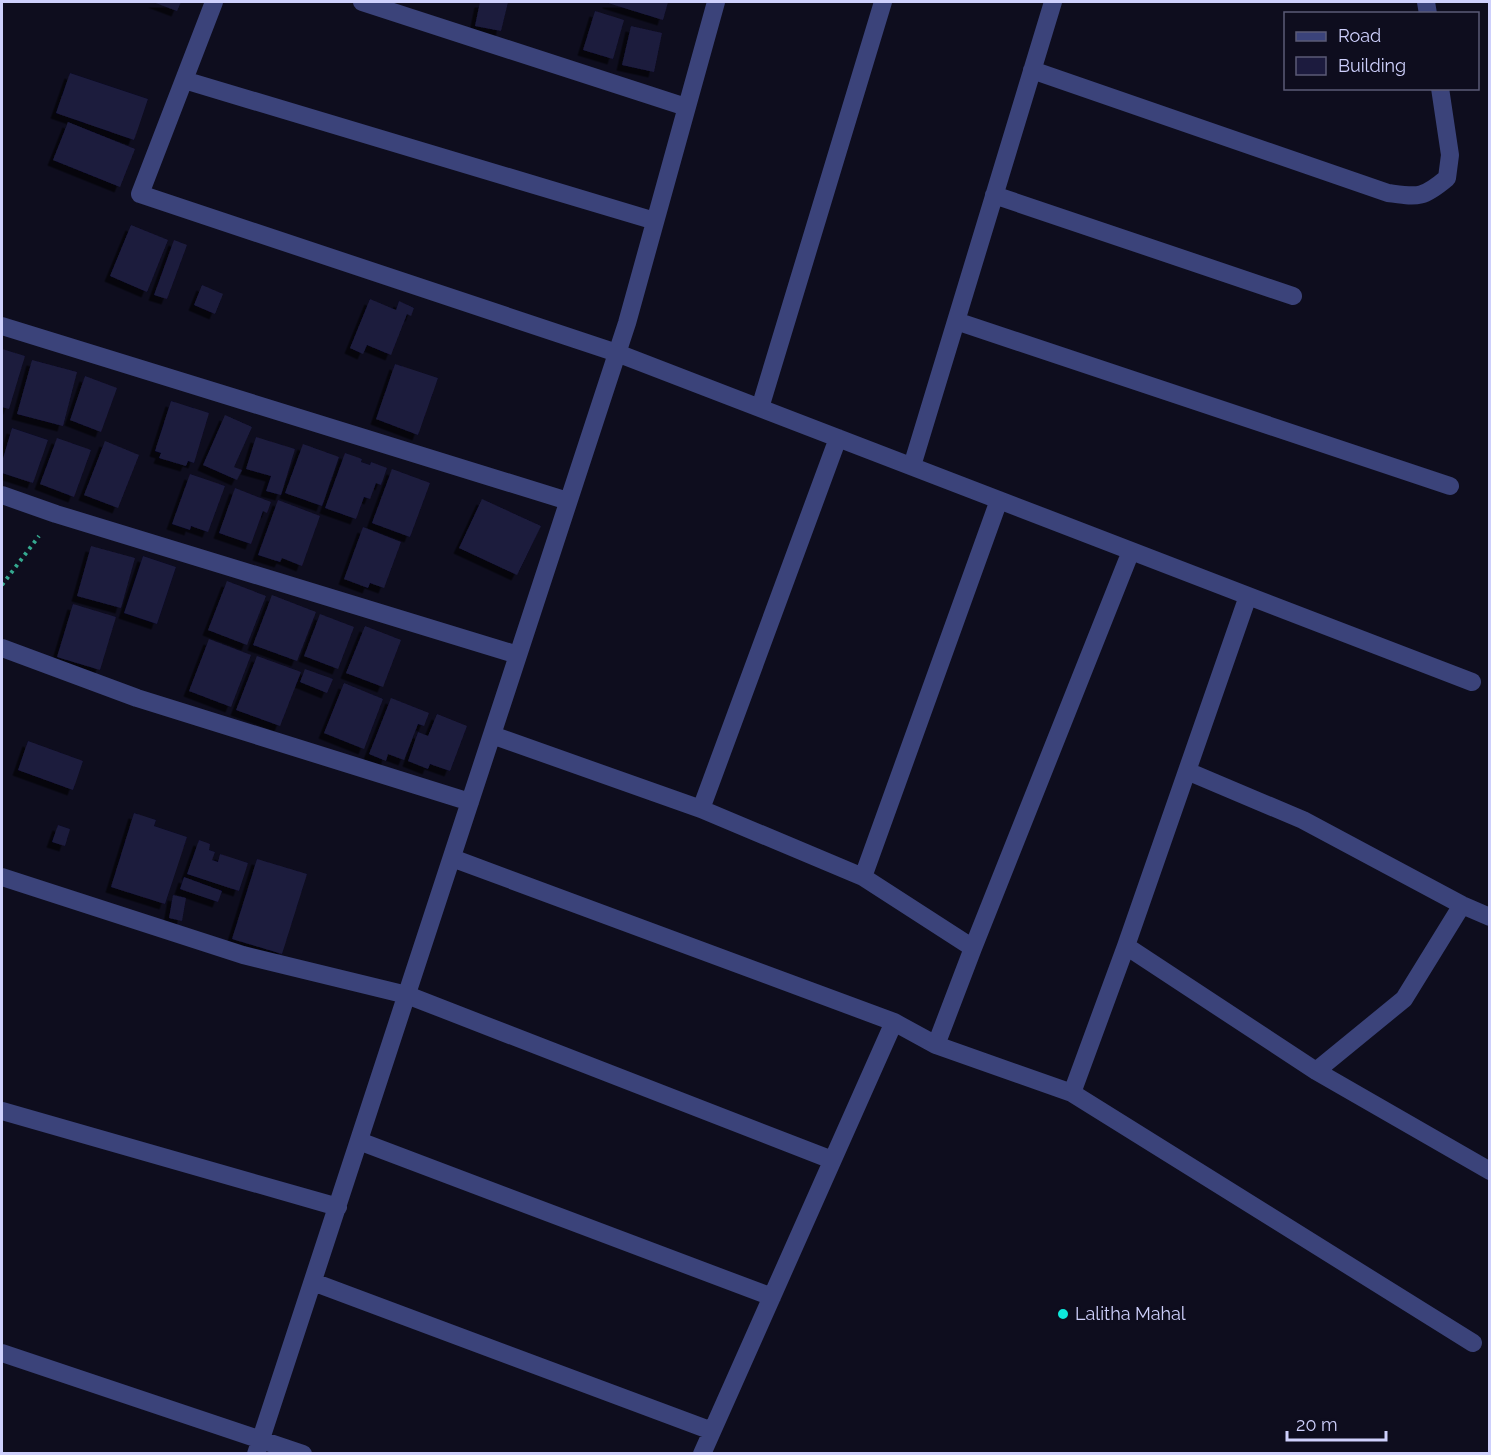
<svg xmlns="http://www.w3.org/2000/svg" width="1491" height="1455" font-family="Raleway,sans-serif">
  <style>
    .building { fill: #1c1b3e; filter: url(#shadow) }
    .lines { fill: none; stroke-linecap: round; stroke-linejoin: round }
    .path { stroke: #35a990; stroke-width: 4; stroke-dasharray: 3 4.5; stroke-linecap: butt }
    .minor { stroke: #3b437a; stroke-width: 18 }
    .poi-dot { fill: #0ee8db; stroke: #0e0d1e; stroke-width: 2 }
    .labels { text-anchor: middle; stroke-width: 4.5; stroke-linejoin: round; paint-order: stroke }
    .poi-label { font-size: 18px; fill: #ced0fc; stroke: #0e0d1e; text-anchor: start }
  </style>
  <defs>
    <filter id="shadow"><feDropShadow dx="-5.5" dy="5.5" stdDeviation="0" flood-color="#0009"/></filter>
  </defs>
  <rect width="100%" height="100%" fill="#0e0d1e"/>
  <path class="building" d="M153 2H181L177 11Z
    M480 2H508L501 31 475 26Z
    M608 2H668L663 20 608 3Z
    M595 11 624 20 613 59 583 50Z
    M631 26 662 33 654 72 622 65Z
    M70 73 148 99 134 140 56 113Z
    M68 122 135 149 120 187 53 160Z
    M131 225 168 240 147 292 110 276Z
    M174 240 187 245 167 299 154 295Z
    M202 285 223 294 215 314 194 305Z
    M370 299 396 310 399 301 414 308 411 316 407 314 391 355 367 345 363 354 350 348Z
    M2 349 25 356 9 409 2 407Z
    M32 360 77 372 63 426 17 414Z
    M395 364 438 378 418 435 376 419Z
    M85 376 117 388 101 432 70 420Z
    M171 401 209 413 194 463 188 461 186 466 159 458 161 453 155 451Z
    M225 415 252 427 234 467 242 470 237 480 203 465Z
    M12 428 48 440 33 483 2 473V462Z
    M256 437 295 449 281 495 266 491 271 476 246 469Z
    M57 438 91 450 74 497 40 484Z
    M105 441 139 455 118 508 84 495Z
    M303 444 339 457 322 506 285 493Z
    M345 453 362 459 361 462 370 465 371 462 387 468 381 485 376 483 370 499 364 497 356 519 325 508Z
    M392 469 430 483 410 537 372 523Z
    M190 474 225 486 208 532 191 526 190 530 172 524Z
    M235 488 271 502 267 513 263 511 251 544 219 533Z
    M482 499 541 526 517 575 459 548Z
    M278 500 320 516 302 566 282 558 280 562 258 555Z
    M363 527 401 542 384 588 370 583 368 588 344 579Z
    M91 546 135 558 121 608 77 596Z
    M143 556 176 567 157 624 124 613Z
    M227 581 266 596 247 645 208 630Z
    M272 595 316 612 297 661 253 645Z
    M73 604 116 617 100 670 57 657Z
    M320 614 354 627 338 669 304 656Z
    M365 626 401 640 383 687 346 673Z
    M209 639 251 655 231 707 189 691Z
    M257 656 301 672 280 726 236 710Z
    M305 669 333 679 327 693 300 682Z
    M344 683 383 699 364 749 324 733Z
    M391 698 429 713 424 726 418 724 404 760 388 754 386 761 369 754Z
    M437 714 467 726 450 771 430 764 428 769 408 761 418 732 428 736Z
    M28 741 83 761 73 790 18 770Z
    M134 813 156 820 154 826 187 837 165 904 111 887Z
    M58 825 70 829 65 846 52 842Z
    M199 840 210 844 209 850 215 852 212 860 218 862 220 854 248 863 239 891 187 874Z
    M257 859 307 874 282 954 232 939Z
    M184 877 222 891 218 902 180 889Z
    M173 895 186 898 182 921 169 918Z"/>
  <g class="lines">
    <path class="path" d="M2 585 39 536"/>
    <path class="minor" d="M214 2 140 194 617 353 1472 682
      M362 2 686 107
      M1426 2 1428 14
      M1032 70 1388 193C1418 197 1422 199 1447 178L1450 155 1440 88
      M184 80 655 221
      M994 195 1293 296
      M956 321 1450 486
      M2 326 568 501
      M760 408 883 2
      M912 466 1053 2
      M2 495 56 514 518 655
      M2 648 137 698 470 802
      M492 735 701 809 863 877 973 948
      M1187 771 1303 820 1462 905 1490 917
      M701 809 838 438
      M452 858 894 1022 936 1045 1072 1093 1473 1343
      M2 877 243 955 407 995 832 1160
      M863 877 999 500
      M1126 946 1316 1071 1490 1171
      M936 1045 973 948 1131 551
      M1316 1071 1404 999 1462 905
      M1072 1093 1126 946 1248 596
      M2 1111 338 1207
      M359 1141 772 1297
      M313 1282 712 1431
      M2 1353 303 1454
      M256 1454 627 323 716 2
      M702 1454 894 1022"/>
  </g>
  <circle class="poi-dot" cx="1063" cy="1314" r="6"/>
  <g class="labels">
    <g class="poi-label">
      <text x="1075" y="1320">Lalitha Mahal</text>
    </g>
  </g>
  <rect width="1491" height="1455" fill="none" stroke="#ced0fc" stroke-width="6"/>
  <rect x="1284" y="12" width="195" height="78" fill="#0e0d1e" stroke="#5b5b77" stroke-width="1.5"/>
  <rect x="1296" y="32" width="30" height="9" fill="#3b437a" stroke="#5b5b77" stroke-width="1.5"/>
  <text x="1338" y="42" font-size="18" fill="#ced0fc">Road</text>
  <rect x="1296" y="57" width="30" height="18" fill="#1c1b3e" stroke="#5b5b77" stroke-width="1.5"/>
  <text x="1338" y="72" font-size="18" fill="#ced0fc">Building</text>
  <path d="M1287 1431v9h99v-9" fill="none" stroke="#ced0fc" stroke-width="3"/>
  <text x="1296" y="1431" font-size="18" fill="#ced0fc" stroke="#0e0d1e" stroke-width="4.5" paint-order="stroke">20 m</text>
</svg>
